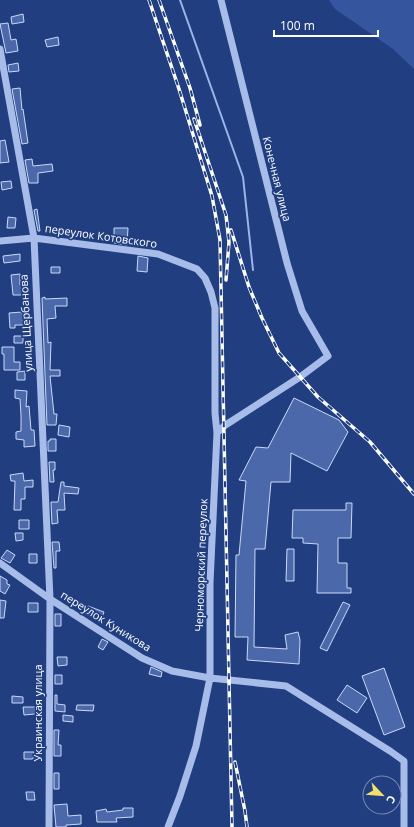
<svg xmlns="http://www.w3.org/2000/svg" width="414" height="827" font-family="'Open Sans',sans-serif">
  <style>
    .green { fill: #35569f }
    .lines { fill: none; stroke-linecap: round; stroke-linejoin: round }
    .stream { stroke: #9bb5e9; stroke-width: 2 }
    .building { fill: #4a68aa; stroke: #cbd9f6 }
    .minor { stroke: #a7bce8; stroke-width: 7 }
    .rail-casing { stroke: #fff; stroke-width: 3.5 }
    .rail { stroke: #213e81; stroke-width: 2; stroke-dasharray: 6; stroke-linecap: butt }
    .labels { text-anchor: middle; stroke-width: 3.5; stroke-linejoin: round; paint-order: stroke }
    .street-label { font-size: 11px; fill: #fff; stroke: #213e81 }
  </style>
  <rect width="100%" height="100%" fill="#213e81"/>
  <path class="green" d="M329 0H414V69L393 49 335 9Z"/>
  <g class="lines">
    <path class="stream" d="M180 0 243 177 253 270"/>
  </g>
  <path class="building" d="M23 14 24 22 12 24 11 17Z
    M8 23 11 40 16 39 18 51 6 53 0 24Z
    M58 37 59 45 47 47 45 40Z
    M18 63 19 71 9 72 8 65Z
    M20 88 22 110 23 109 28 143 22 144 12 89Z
    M5 140 9 162 0 163V141Z
    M32 159 33 166 52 164 53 171 38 173V183H29L25 160Z
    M11 181 12 188 2 190 1 182Z
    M37 209 40 231H38L34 210Z
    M8 217 16 218 15 228H7Z
    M114 228H128L127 245 114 243Z
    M20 254V261L4 263 3 256Z
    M138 256 148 258 147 272 137 271Z
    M51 267H60V273H51Z
    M20 274V285L22 284 23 295H13L11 275Z
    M45 297V299L67 298V306H55L56 318 47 319 48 343 51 342 50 370H60V376H50L54 414H57L56 425H47L42 298Z
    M22 312 24 325H15V328H10L9 313Z
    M14 336H23V343H14Z
    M2 347H14V362H20V370H4V354H2Z
    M25 371V380H17V372Z
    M15 390 27 391 26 407 29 406 31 430H34L35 446 24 447V440L16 439V432L21 431V415L20 399 15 398Z
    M294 398 339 420 348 432 327 471 291 453 290 482H271L265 549H255L254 647 287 649 285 635 298 632 300 640 299 664 247 660 248 637H235L236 555H239L246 481 239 480 256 447 268 448Z
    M59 425 70 427 69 437 58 435Z
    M50 439H56V451H48V441H50Z
    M49 462H55V470H53L54 482H50Z
    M23 473 24 481 33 480V487H25V499H21V510H14L15 481H11L10 475Z
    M61 482H64V486L79 488 78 494 64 493 65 510H57L58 523 52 524 51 502H58Z
    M346 503H352L351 538H338V563H347V588H351V593H317L318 544 303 543V538H292L293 510H346Z
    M19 520H29V529H19Z
    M15 533H23V540L16 541Z
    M52 542H59L60 551H56V568H54Z
    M287 549H294V581H286Z
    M7 550 15 555 10 563 1 558Z
    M29 554H37V563H29Z
    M0 576 7 580V584L10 585 5 594 0 591Z
    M0 600 6 601 4 618H0Z
    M343 602 350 605 327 651 320 648Z
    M28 603H38V612H28Z
    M88 606 104 612 101 620 85 614Z
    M55 614H61V626H55Z
    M102 639 108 642 103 650 98 647Z
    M57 657H67V665L58 666Z
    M151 667 162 672 161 677 149 674Z
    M384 668 405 727 384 735 362 676Z
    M55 675H62V684H55Z
    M347 685 367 698 357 713 337 700Z
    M55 695H57V704L65 705V712L55 711Z
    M12 696 23 697V703H12Z
    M77 705H94L93 711 76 710Z
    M23 707H35V714L24 715Z
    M63 715 73 716V722L63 721Z
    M54 730H59L58 745H61V756H54Z
    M24 752H34L33 759H24Z
    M54 773H59V789H54Z
    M26 792H34L35 800H27Z
    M67 804 68 816 81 815V824L66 825V827H56L54 805Z
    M123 808H133V817L116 818 117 822H97L96 811 106 809 107 812 123 810Z"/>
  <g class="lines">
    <path class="minor" d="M0 49 34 238 50 599 49 827
      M0 241 34 238 158 254 197 269 205 278 211 292 215 308V413L217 433 210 583V678L196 746 180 796 168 827
      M217 433 224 426 300 377 328 356 302 311 287 263 221 0
      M0 563 50 599 142 658 172 671 210 678 286 686 390 751 404 761V827"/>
    <defs>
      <path id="rail" d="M149 0 179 89 212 196 220 240 232 827
        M159 0 190 88 200 125
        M194 119 226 215 229 242 226 280
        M231 230 249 287 262 318 279 353 318 397 370 442 414 494
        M235 762 245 811 247 827"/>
    </defs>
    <use href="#rail" class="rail-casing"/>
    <use href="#rail" class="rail"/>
  </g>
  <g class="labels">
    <g class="street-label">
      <text transform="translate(277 179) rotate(76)" y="4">Конечная улица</text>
      <text transform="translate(101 236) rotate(8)" y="4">переулок Котовского</text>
      <text transform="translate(26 323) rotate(-93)" y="4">улица Щербанова</text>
      <text transform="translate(201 565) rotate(-88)" y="4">Черноморский переулок</text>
      <text transform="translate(106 621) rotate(32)" y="4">переулок Куникова</text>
      <text transform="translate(38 713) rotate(-90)" y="4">Украинская улица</text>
    </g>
  </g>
  <g transform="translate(382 795) rotate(116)"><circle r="19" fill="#213e81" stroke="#7a8bb3"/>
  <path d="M0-3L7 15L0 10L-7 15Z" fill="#f4de69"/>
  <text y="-6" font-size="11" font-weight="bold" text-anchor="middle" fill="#ffffff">С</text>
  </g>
  <path d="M274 30v6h104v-6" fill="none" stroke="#ffffff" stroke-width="2"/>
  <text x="280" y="30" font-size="12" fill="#ffffff" stroke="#213e81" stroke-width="3" paint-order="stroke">100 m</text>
</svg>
